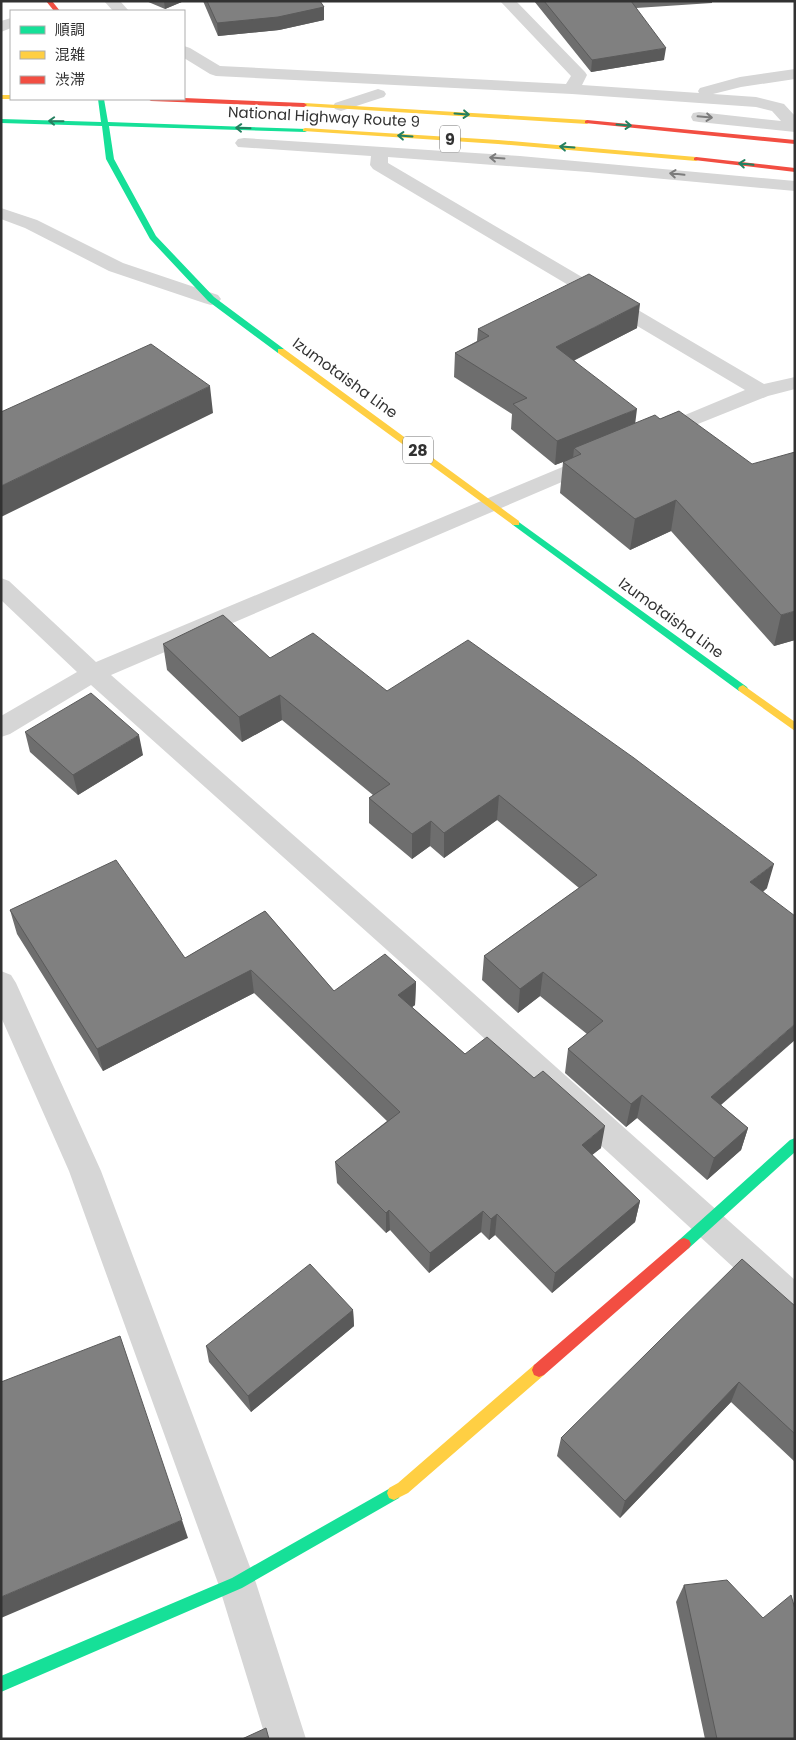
<svg xmlns="http://www.w3.org/2000/svg" width="796" height="1740" font-family="Poppins,'Noto Sans JP',sans-serif">
  <style>
    .lines { fill: none; stroke-linecap: round; stroke-linejoin: round }
    .street { fill: #d6d6d6; fill-rule: evenodd }
    .fast { fill: #16e098; fill-rule: evenodd }
    .slow { fill: #ffcf43; fill-rule: evenodd }
    .jam { fill: #f24e42; fill-rule: evenodd }
    .wall { fill: #6e6e6e }
    .shaded-wall { fill: #5a5a5a }
    .building { fill: #808080; stroke: #5a5a5a }
    .oneway { stroke: #258060 }
    .oneway2 { stroke: #7c7c7c }
    .labels { text-anchor: middle; stroke-width: 5; stroke-linejoin: round; paint-order: stroke }
    .far-street-label { font-size: 15px; fill: #323232; stroke: #fff }
    .shield { fill: #fff; stroke: #707070; stroke-width: 1 }
    .shield-label { font-size: 16px; font-weight: bold; fill: #323232 }
  </style>
  <rect width="100%" height="100%" fill="#fff"/>
  <g class="lines">
    <path class="street" d="M104 1H120L129 11H113Z
      M500 1H516L585 72 587 75 582 85 699 93 698 91 700 88 740 77 795 69V79L741 87 713 94 756 97 784 104 795 116V132L699 122 693 121 691 117 693 113 699 112 781 121 772 111 756 107 572 94 216 76 210 74 184 58V46L190 48 220 66 566 84 571 76Z
      M11 18V28L1 32V21Z
      M378 89 384 91 386 94 384 97 341 111 335 109 333 106 335 103Z
      M244 138 520 156 795 181V191L588 172 388 157V163L764 384 795 377V389L768 396 663 438 656 440 649 438 645 434 649 430 745 390 373 169 370 165 371 156 238 147 235 143 238 139Z
      M1 208 37 220 123 263 218 295 221 299 218 303 211 305 204 303 109 271 25 228 1 219Z
      M596 453 604 454 607 459 604 464 111 675 445 968 795 1280V1318L783 1313 425 984 91 685 10 734 1 737V716L77 672 1 600V578L9 581 96 662Z
      M1 971 11 975 16 983 101 1171 256 1583 306 1739H266L218 1583 69 1171 1 1017Z"/>
    <path class="fast" d="M98 99H104L108 122 307 129V131L305 132 109 126 114 159 156 236 214 297 284 349V353H278L208 301 150 239 106 159 102 126 1 123V119L101 122Z
      M516 520 747 687 748 689 747 691H739L513 525 511 523Z
      M795 1138V1152L689 1248 684 1250 679 1248 677 1244 679 1240 790 1140Z
      M394 1486 399 1488 401 1493 399 1498 242 1588 1 1692V1676L232 1578Z"/>
    <path class="slow" d="M1 95H11L12 99H1Z
      M304 103 587 120 590 122 587 124 302 106V104Z
      M305 128 498 140 696 157 700 159 696 161 498 144 303 131V129Z
      M278 349H284L519 521V525H513L278 353Z
      M743 685 795 722V731L739 691 738 689 739 687Z
      M539 1363 544 1365 546 1370 544 1375 408 1493 394 1500 389 1498 387 1493 389 1488 398 1483 534 1365Z"/>
    <path class="jam" d="M46 1H52L60 11H54Z
      M184 98 304 103 307 105 304 107 151 101 148 99Z
      M587 120 795 140V144L585 123V121Z
      M696 157 795 168V172L694 160V158Z
      M684 1238 689 1240 691 1244 689 1248 544 1375 539 1377 534 1375 532 1370 534 1365 679 1240Z"/>
  </g>
  <path class="wall" d="M146 1H184L165 9Z
    M203 1H320L324 7V20L279 30 218 36Z
    M534 1H712V3L636 8 664 60 591 72Z
    M637 328 574 360 635 423 660 419 679 411 795 640 774 646 671 531 630 550 560 493 563 462 555 465 511 429 512 414 454 377 455 353 477 341 478 329Z
    M163 644 270 658 387 691 767 888 763 892 721 1105 748 1128 741 1150 707 1180 637 1118 626 1127 565 1073 568 1049 587 1034 540 996 518 1013 482 980 484 956 579 888 497 820 444 858 430 846 412 859 369 823V798L373 795 282 720 242 742 167 670Z
    M25 732 143 755 78 795 30 752Z
    M10 910 185 958 265 911 334 991 416 982 415 1005 412 1007 465 1054 601 1148 592 1155 640 1201 635 1222 552 1293 495 1235 489 1240 481 1232 429 1273 390 1230 386 1233 337 1183 335 1162 387 1121 254 993 103 1071 17 934Z
    M795 1306V1462L731 1402 620 1518 557 1456 561 1438Z
    M353 1310 354 1326 251 1412 209 1362 206 1346Z
    M684 1585 763 1618 795 1739H705L676 1602Z"/>
  <path class="shaded-wall" d="M164 1H184L165 9Z
    M324 7V20L279 30 218 36 217 23Z
    M666 48 664 60 591 72 592 60Z
    M640 304 637 328 554 371 556 347Z
    M210 386 213 413 1 517V486Z
    M637 409 634 433 574 448 573 458 555 465 557 441Z
    M676 500 671 531 630 550 635 519Z
    M795 611V640L774 646 781 615Z
    M280 695 282 720 242 742 239 717Z
    M139 735 143 755 78 795 73 775Z
    M499 795 497 820 444 858V833Z
    M431 821 430 846 412 859V834Z
    M774 864 767 888 743 907 750 882Z
    M251 970 254 993 103 1071 97 1049Z
    M543 972 540 996 518 1013 520 989Z
    M416 982 415 1005 398 1017V995Z
    M795 1024V1040L705 1119 711 1097Z
    M642 1095 637 1118 626 1127 631 1104Z
    M605 1126 601 1148 578 1166 582 1145Z
    M748 1128 741 1150 707 1180 714 1158Z
    M640 1201 635 1222 552 1293 555 1273Z
    M389 1210 390 1230 386 1233V1213Z
    M483 1211 481 1232 429 1273 430 1253Z
    M497 1214 495 1235 489 1240 491 1219Z
    M353 1310 354 1326 251 1412 248 1396Z
    M739 1382 731 1402 620 1518 625 1501Z
    M182 1520 188 1538 1 1618V1597Z"/>
  <path class="building" d="M207 1H320L324 7 278 17 217 23Z
    M544 1H631L666 48 592 60Z
    M589 274 640 304 556 347 637 409 557 441 513 404 527 398 455 353 489 336 478 329Z
    M151 344 210 386 1 486V412Z
    M679 411 752 464 795 452V611L781 615 676 500 635 519 563 462 581 454 574 448 655 415 660 419Z
    M223 615 270 658 313 633 387 691 468 640 634 758 774 864 750 882 795 916V1024L711 1097 748 1128 714 1158 642 1095 631 1104 568 1049 603 1021 543 972 520 989 484 956 597 875 499 795 444 833 431 821 412 834 369 798 390 784 280 695 239 717 163 644Z
    M91 693 139 735 73 775 25 732Z
    M116 860 185 958 265 911 334 991 385 954 416 982 398 995 465 1054 487 1037 534 1078 543 1071 605 1126 582 1145 640 1201 555 1273 497 1214 491 1219 483 1211 430 1253 389 1210 386 1213 335 1162 400 1112 251 970 97 1049 10 910Z
    M742 1259 795 1306V1434L739 1382 625 1501 561 1438Z
    M310 1264 353 1310 248 1396 206 1346Z
    M120 1336 182 1520 1 1597V1382Z
    M727 1580 763 1618 791 1595 795 1609V1739H717L684 1585Z
    M266 1728 269 1739H242Z"/>
  <defs><path id="oneway-shaft" d="M-6 0H5M1.5-3L5.5 0L1.5 3" fill="none" stroke-width="1.6" stroke-linecap="round" stroke-linejoin="round" transform="scale(1.25)"/></defs>
  <g class="oneway">
    <use href="#oneway-shaft" transform="translate(462 114) rotate(4)"/>
    <use href="#oneway-shaft" transform="translate(56 121) rotate(-179)"/>
    <use href="#oneway-shaft" transform="translate(624 125) rotate(4)"/>
    <use href="#oneway-shaft" transform="translate(243 128) rotate(-178)"/>
    <use href="#oneway-shaft" transform="translate(405 136) rotate(-176)"/>
    <use href="#oneway-shaft" transform="translate(567 147) rotate(-176)"/>
    <use href="#oneway-shaft" transform="translate(746 164) rotate(-174)"/>
  </g>
  <g class="oneway2">
    <use href="#oneway-shaft" transform="translate(705 117) rotate(5)"/>
    <use href="#oneway-shaft" transform="translate(497 158) rotate(-176)"/>
    <use href="#oneway-shaft" transform="translate(677 174) rotate(-174)"/>
  </g>
  <g class="labels">
    <g class="far-street-label">
      <text transform="translate(324 117) rotate(3)" y="5">National Highway Route 9</text>
      <text transform="translate(345 378) rotate(36)" y="5">Izumotaisha Line</text>
      <text transform="translate(671 618) rotate(36)" y="5">Izumotaisha Line</text>
    </g>
    <g class="shield">
      <rect x="440" y="125.5" width="20" height="27" rx="4"/>
      <rect x="403" y="436.5" width="30" height="27" rx="4"/>
    </g>
    <g class="shield-label">
      <text x="450" y="145">9</text>
      <text x="418" y="456">28</text>
    </g>
  </g>
  <rect width="796" height="1740" fill="none" stroke="#323232" stroke-width="5"/>
  <rect x="10" y="10" width="175" height="90" fill="#ffffff" stroke="#adadad"/>
  <rect x="20" y="26" width="25" height="8" fill="#16e098" stroke="#adadad"/>
  <text x="55" y="35" font-size="15" fill="#323232">順調</text>
  <rect x="20" y="51" width="25" height="8" fill="#ffcf43" stroke="#adadad"/>
  <text x="55" y="60" font-size="15" fill="#323232">混雑</text>
  <rect x="20" y="76" width="25" height="8" fill="#f24e42" stroke="#adadad"/>
  <text x="55" y="85" font-size="15" fill="#323232">渋滞</text>
</svg>
